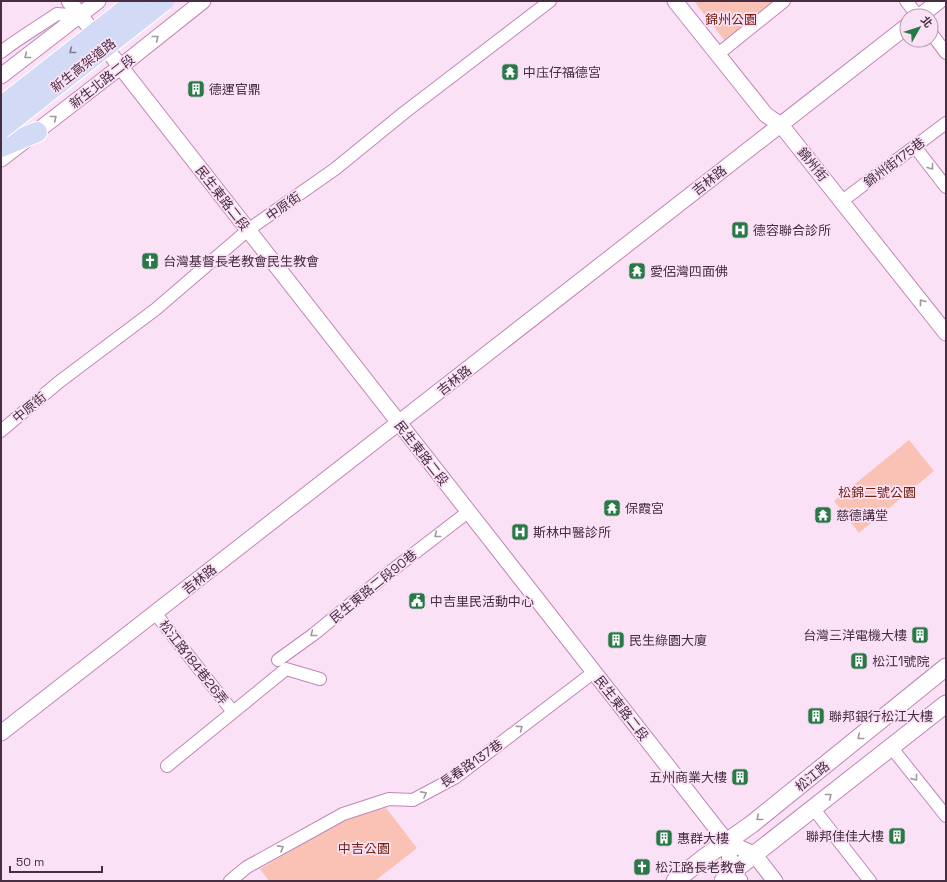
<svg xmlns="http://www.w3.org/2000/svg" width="947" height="882" font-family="'Space Grotesk','Noto Sans TC',sans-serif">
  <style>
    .green { fill: #fac2b5 }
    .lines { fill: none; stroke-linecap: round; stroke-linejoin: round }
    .minor-casing { stroke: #c285b7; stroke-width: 14 }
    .tertiary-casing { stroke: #c285b7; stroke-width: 17 }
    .secondary-casing { stroke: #c285b7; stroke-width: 19 }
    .trunk-casing { stroke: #fff; stroke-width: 22 }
    .minor { stroke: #fff; stroke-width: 12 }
    .tertiary { stroke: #fff; stroke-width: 15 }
    .secondary { stroke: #fff; stroke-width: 17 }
    .trunk { stroke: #d2daf6; stroke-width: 20 }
    .trunk-bridge-casing { stroke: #fff; stroke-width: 22; stroke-linecap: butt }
    .trunk-bridge { stroke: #d2daf6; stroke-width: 20 }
    .oneway { stroke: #a296a0 }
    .oneway2 { stroke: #857b93 }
    .labels { text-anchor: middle; stroke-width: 3.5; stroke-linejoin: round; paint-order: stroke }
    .park-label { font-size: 13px; fill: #752212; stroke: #fbe1f5 }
    .street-label { font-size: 13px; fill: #462d42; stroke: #fbe1f5 }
    .poi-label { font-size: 13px; fill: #462d42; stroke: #fbe1f5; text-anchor: start }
  </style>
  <rect width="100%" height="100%" fill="#fbe1f5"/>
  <path class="green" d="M694 1H782L728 45Z
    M909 440 934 471 859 533 834 501Z
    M386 808 417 848 375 881H269L260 869 345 819Z"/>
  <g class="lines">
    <defs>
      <path id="minor" d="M906 1 918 16
        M931 33 946 53
        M1 52C19 38 38 27 57 14L80 16
        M717 55 784 1
        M915 147 946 187
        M842 201 946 123
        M1 431 59 382 156 309 248 230 335 169 405 112 550 1
        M155 613 233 712
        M278 660 314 634 386 575 468 512
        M891 747 946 816
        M167 766 286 669 320 679
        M813 808 870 881
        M230 881 247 867 343 814 389 799 413 800 456 777 594 672"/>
      <path id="tertiary" d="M69 1 727 842 732 872 740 881
        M675 1 766 115 781 125 946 333
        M920 16 939 1
        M1 76 98 1
        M1 159 120 67 203 1
        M1 733 907 26
        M727 842 754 854 775 881"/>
      <path id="secondary" d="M675 881 705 857 752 824 946 667
        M723 881 732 872 946 704"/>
      <path id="trunk" d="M1 147 37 132"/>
    </defs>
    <use href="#minor" class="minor-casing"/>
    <use href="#tertiary" class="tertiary-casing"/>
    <use href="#secondary" class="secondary-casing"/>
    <use href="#trunk" class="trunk-casing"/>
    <use href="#minor" class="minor"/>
    <use href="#tertiary" class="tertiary"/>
    <use href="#secondary" class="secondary"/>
    <use href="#trunk" class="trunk"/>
    <defs>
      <path id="trunk-bridge" d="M1 107 136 1
        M1 129 164 1"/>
    </defs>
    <use href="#trunk-bridge" class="trunk-bridge-casing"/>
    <use href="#trunk-bridge" class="trunk-bridge"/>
  </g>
  <defs><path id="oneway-chevron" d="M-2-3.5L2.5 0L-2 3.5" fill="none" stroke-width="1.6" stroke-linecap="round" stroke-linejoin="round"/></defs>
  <g class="oneway">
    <use href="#oneway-chevron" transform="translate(156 38) rotate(-39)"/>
    <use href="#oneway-chevron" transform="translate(27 56) rotate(142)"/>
    <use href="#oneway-chevron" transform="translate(54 118) rotate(-38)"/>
    <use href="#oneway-chevron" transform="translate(931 167) rotate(52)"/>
    <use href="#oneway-chevron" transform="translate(922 302) rotate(-128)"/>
    <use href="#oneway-chevron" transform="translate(437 535) rotate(142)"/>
    <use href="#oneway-chevron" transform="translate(313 634) rotate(142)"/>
    <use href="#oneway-chevron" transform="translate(520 728) rotate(-37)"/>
    <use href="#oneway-chevron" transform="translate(860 737) rotate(141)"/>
    <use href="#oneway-chevron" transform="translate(915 778) rotate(51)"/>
    <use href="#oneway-chevron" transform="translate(424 794) rotate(-28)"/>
    <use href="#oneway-chevron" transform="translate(829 796) rotate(-38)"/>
    <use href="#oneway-chevron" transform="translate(759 818) rotate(141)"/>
    <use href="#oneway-chevron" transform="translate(281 848) rotate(-29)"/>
  </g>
  <use class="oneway2" href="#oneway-chevron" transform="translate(72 51) rotate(142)"/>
  <defs>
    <symbol id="temple-square" viewBox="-11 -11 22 22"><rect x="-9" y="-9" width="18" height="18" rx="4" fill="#297848" stroke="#fbe1f5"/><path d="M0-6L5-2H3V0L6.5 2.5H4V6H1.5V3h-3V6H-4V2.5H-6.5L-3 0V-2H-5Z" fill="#fff"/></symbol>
    <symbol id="building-square" viewBox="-11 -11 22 22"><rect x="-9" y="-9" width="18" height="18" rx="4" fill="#297848" stroke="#fbe1f5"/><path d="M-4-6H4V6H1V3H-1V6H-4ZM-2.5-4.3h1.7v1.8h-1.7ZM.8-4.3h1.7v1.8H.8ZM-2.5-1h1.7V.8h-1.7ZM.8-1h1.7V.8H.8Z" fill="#fff"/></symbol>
    <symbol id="hospital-square" viewBox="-11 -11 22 22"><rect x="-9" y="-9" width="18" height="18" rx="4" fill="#297848" stroke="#fbe1f5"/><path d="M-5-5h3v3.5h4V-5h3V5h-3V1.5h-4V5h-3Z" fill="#fff"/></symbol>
    <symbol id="church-square" viewBox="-11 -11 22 22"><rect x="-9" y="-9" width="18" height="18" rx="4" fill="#297848" stroke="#fbe1f5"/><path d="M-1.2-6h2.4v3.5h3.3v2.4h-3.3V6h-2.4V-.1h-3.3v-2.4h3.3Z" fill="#fff"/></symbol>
    <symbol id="civic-square" viewBox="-11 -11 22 22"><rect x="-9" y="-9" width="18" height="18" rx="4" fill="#297848" stroke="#fbe1f5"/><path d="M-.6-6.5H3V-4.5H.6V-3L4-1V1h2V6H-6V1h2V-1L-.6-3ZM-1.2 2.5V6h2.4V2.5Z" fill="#fff"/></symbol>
  </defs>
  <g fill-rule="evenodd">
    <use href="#temple-square" x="500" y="62" width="20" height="20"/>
    <use href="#building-square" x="186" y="79" width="20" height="20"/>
    <use href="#hospital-square" x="730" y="220" width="20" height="20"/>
    <use href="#church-square" x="140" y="251" width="20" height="20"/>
    <use href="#temple-square" x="627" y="261" width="20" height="20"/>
    <use href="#temple-square" x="602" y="498" width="20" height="20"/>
    <use href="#temple-square" x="813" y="505" width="20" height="20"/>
    <use href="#hospital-square" x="510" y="522" width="20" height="20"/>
    <use href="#civic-square" x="407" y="591" width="20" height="20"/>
    <use href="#building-square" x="910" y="625" width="20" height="20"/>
    <use href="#building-square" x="606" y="630" width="20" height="20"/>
    <use href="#building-square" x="849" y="651" width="20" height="20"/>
    <use href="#building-square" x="806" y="706" width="20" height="20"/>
    <use href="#building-square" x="730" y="767" width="20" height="20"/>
    <use href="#building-square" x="887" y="826" width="20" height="20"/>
    <use href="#building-square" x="654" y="828" width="20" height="20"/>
    <use href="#church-square" x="632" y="857" width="20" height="20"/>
  </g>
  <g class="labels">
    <g class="park-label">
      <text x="731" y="24">錦州公園</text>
      <text x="877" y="497">松錦二號公園</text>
      <text x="364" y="853">中吉公園</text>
    </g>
    <g class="street-label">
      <text transform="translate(83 65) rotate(-38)" y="5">新生高架道路</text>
      <text transform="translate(102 81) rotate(-38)" y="5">新生北路二段</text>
      <text transform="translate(894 162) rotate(-37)" y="5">錦州街175巷</text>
      <text transform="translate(813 164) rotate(51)" y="5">錦州街</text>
      <text transform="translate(709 180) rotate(-38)" y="5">吉林路</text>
      <text transform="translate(223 198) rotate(52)" y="5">民生東路二段</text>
      <text transform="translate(283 206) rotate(-35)" y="5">中原街</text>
      <text transform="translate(454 380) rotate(-38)" y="5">吉林路</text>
      <text transform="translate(29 407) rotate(-40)" y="5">中原街</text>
      <text transform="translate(422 453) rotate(52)" y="5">民生東路二段</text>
      <text transform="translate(199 579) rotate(-38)" y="5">吉林路</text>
      <text transform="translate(373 586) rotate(-39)" y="5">民生東路二段90巷</text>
      <text transform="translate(194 662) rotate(52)" y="5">松江路184巷26弄</text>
      <text transform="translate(622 708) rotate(52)" y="5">民生東路二段</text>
      <text transform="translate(471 763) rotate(-35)" y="5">長春路137巷</text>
      <text transform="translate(812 776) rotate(-39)" y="5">松江路</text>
    </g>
    <g class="poi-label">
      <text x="523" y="77">中庒仔福德宮</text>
      <text x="209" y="94">德運官鼎</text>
      <text x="753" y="235">德容聯合診所</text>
      <text x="163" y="266">台灣基督長老教會民生教會</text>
      <text x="650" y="276">愛侶灣四面佛</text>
      <text x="625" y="513">保霞宮</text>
      <text x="836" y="520">慈德講堂</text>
      <text x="533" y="537">斯林中醫診所</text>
      <text x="430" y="606">中吉里民活動中心</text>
      <text x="907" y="640" text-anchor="end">台灣三洋電機大樓</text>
      <text x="629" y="645">民生綠園大廈</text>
      <text x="872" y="666">松江1號院</text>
      <text x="829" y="721">聯邦銀行松江大樓</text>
      <text x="727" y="782" text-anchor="end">五州商業大樓</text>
      <text x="884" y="841" text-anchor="end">聯邦佳佳大樓</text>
      <text x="677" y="843">惠群大樓</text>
      <text x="655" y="872">松江路長老教會</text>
    </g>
  </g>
  <rect width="947" height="882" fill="none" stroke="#462d42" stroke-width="4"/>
  <g transform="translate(919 28) rotate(51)"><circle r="19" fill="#fbe1f5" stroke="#b399ad"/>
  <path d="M0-3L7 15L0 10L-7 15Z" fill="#297848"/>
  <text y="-6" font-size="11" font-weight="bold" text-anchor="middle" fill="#462d42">北</text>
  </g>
  <path d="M10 866v6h92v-6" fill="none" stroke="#462d42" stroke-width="2"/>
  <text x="16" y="866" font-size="12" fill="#462d42" stroke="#fbe1f5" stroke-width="3" paint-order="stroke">50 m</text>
</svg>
